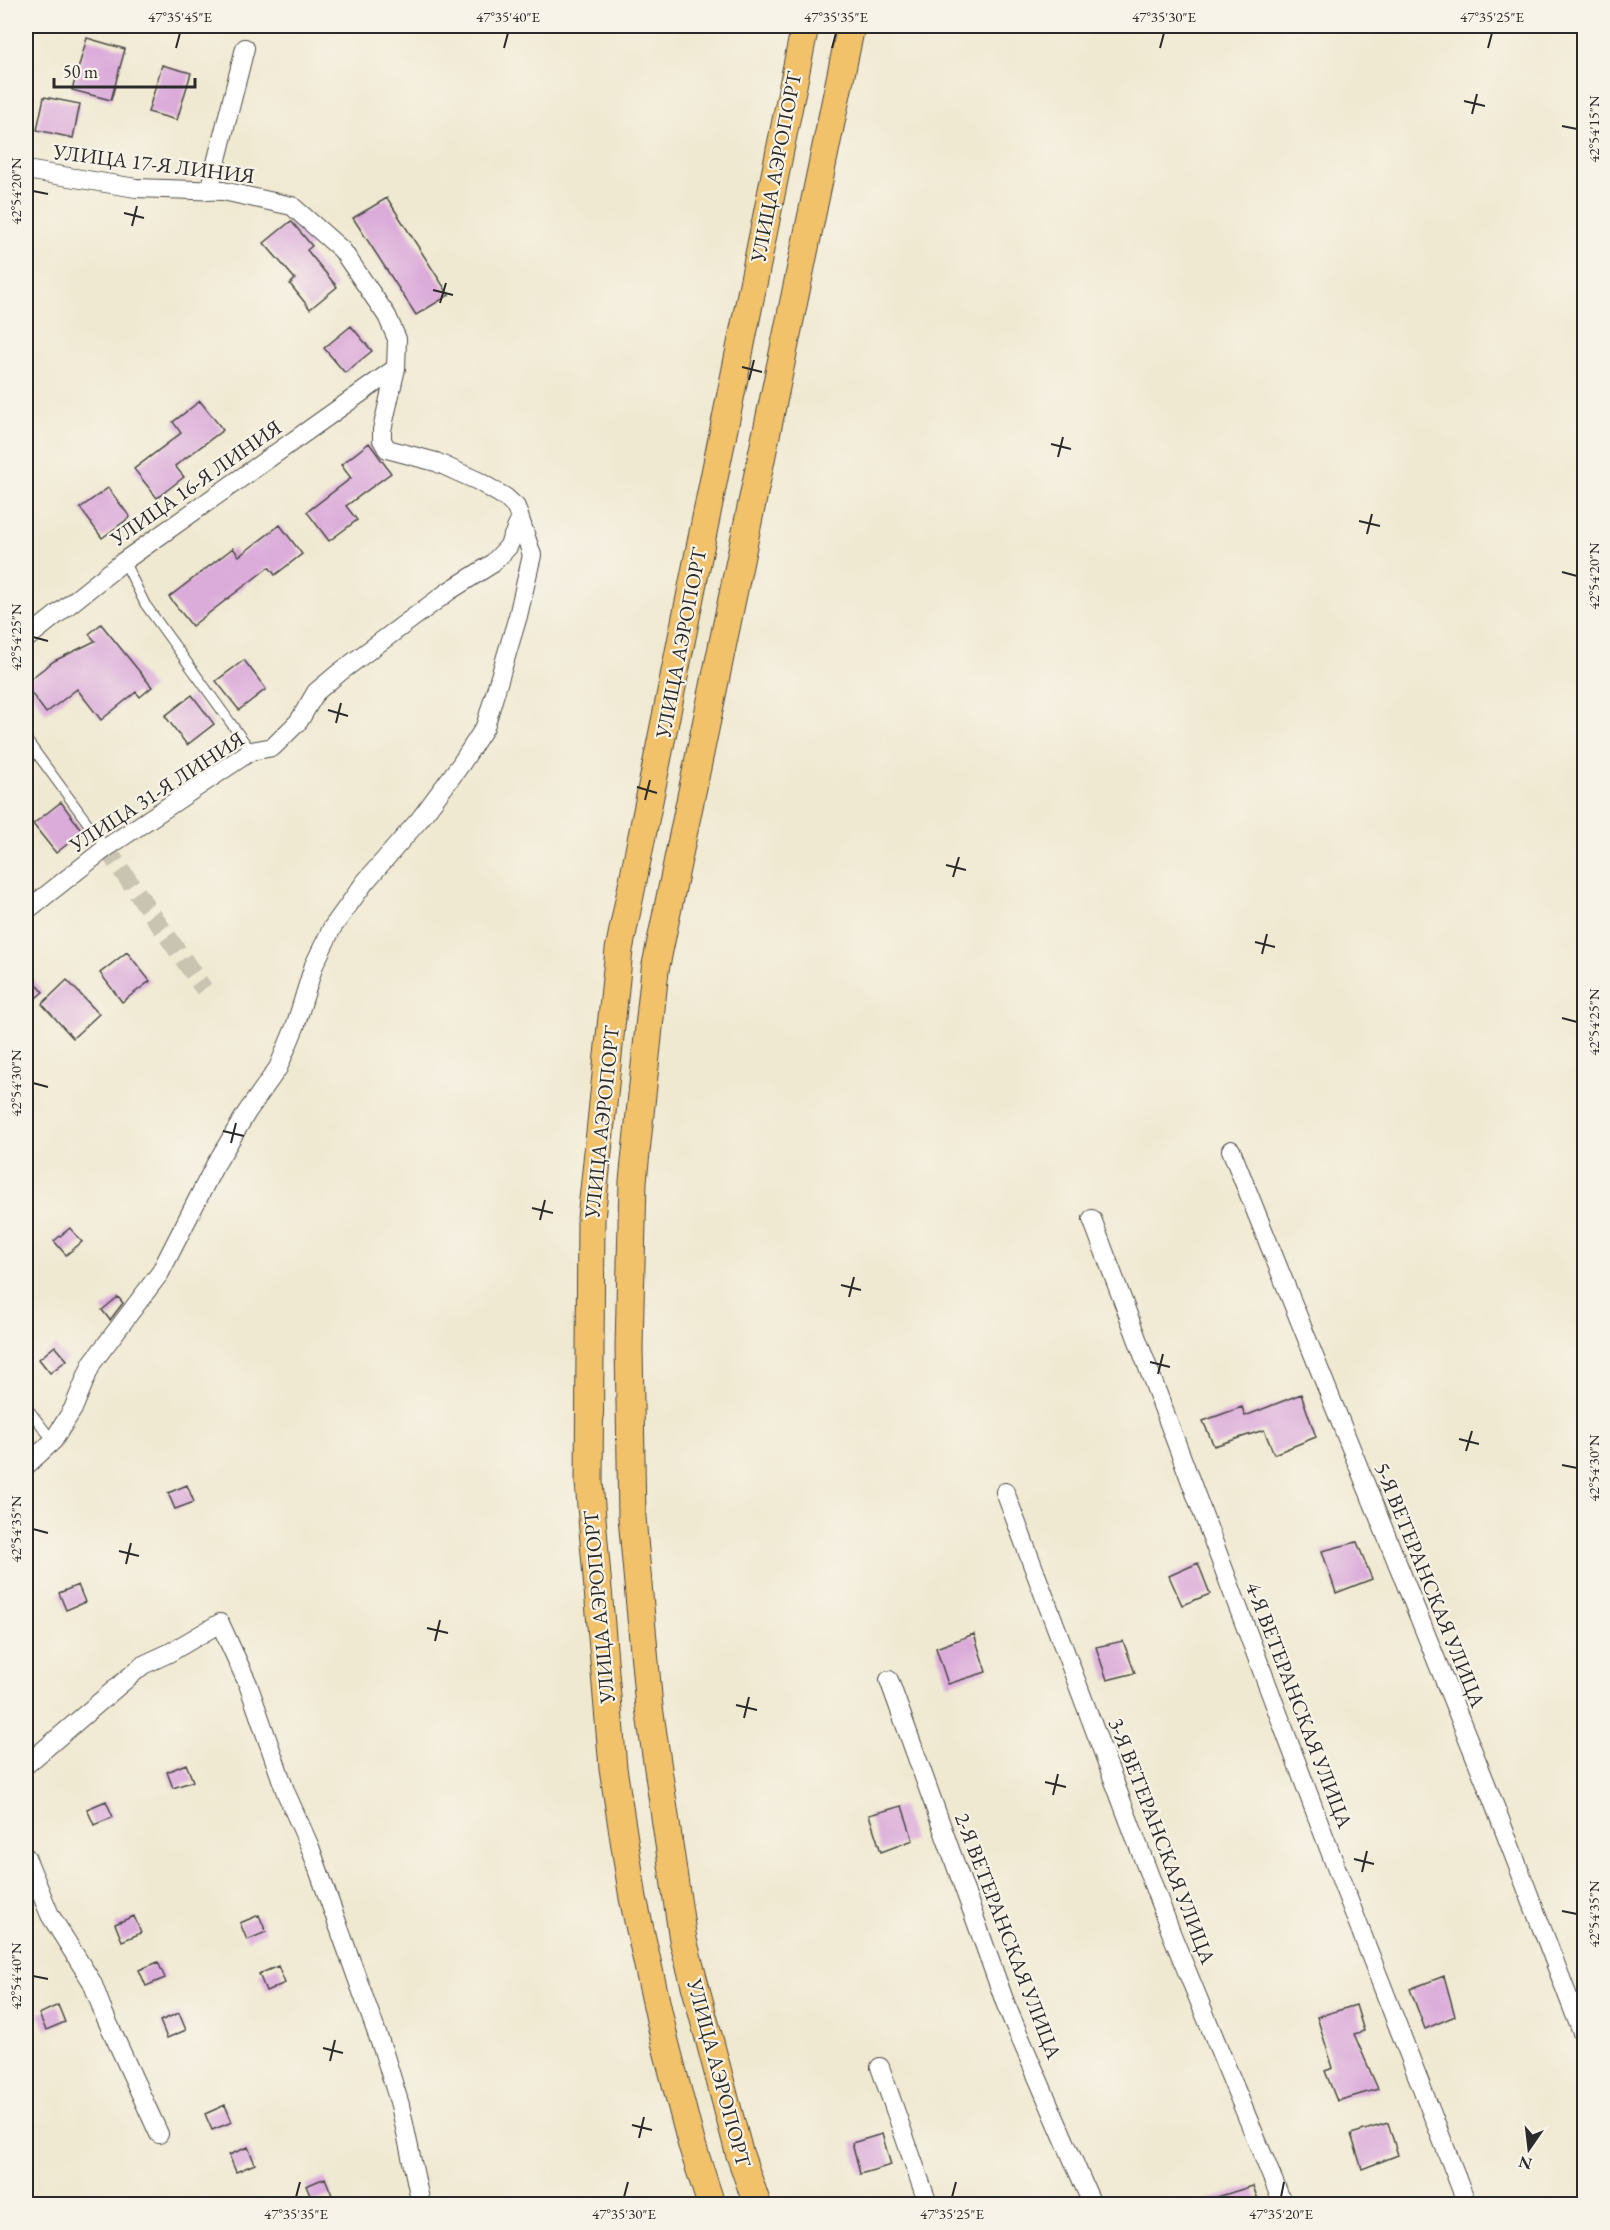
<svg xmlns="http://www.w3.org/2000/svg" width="1610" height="2230" font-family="'EB Garamond',serif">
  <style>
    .building { fill: #dbabda }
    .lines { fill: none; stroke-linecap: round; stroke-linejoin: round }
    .street-tunnel { stroke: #c9c3b1; stroke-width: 18; stroke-dasharray: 18 9; stroke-linecap: butt }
    .lane-casing { stroke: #494844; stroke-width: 11 }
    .street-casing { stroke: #494844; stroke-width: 20 }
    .primary-casing { stroke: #494844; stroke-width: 29 }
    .lane { stroke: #fff; stroke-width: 9 }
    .street { stroke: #fff; stroke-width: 18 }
    .primary { stroke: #f2c26a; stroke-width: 27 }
    .ticks { fill: none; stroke: #2b2b2b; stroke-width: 2 }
    .labels { text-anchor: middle; stroke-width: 4.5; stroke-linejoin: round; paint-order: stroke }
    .street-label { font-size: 21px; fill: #2b2b2b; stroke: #f7f3e8 }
    .neatline { fill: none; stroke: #2b2b2b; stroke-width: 2 }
    .ticks-label { font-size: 15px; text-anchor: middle; fill: #2b2b2b }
  </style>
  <rect width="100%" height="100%" fill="#f7f3e8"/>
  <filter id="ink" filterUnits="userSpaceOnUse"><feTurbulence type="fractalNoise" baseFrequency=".0167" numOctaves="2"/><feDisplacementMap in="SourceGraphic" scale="12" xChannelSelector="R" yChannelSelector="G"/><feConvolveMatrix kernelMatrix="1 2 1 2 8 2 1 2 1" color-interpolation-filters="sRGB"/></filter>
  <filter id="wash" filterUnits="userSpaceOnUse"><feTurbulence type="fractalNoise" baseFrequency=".008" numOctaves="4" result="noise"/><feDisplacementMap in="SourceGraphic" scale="24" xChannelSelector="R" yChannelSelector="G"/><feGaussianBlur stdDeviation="1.35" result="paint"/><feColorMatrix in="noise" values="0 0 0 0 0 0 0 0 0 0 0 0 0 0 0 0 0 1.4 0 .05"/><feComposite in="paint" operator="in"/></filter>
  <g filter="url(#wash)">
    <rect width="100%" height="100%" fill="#f0e9d2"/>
    <g id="blocks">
      <path class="building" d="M87 38 125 49 111 100 72 90Z
        M162 65 191 73 177 120 148 112Z
        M44 97 80 104 73 138 37 130Z
        M387 198 449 295 416 315 353 218Z
        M291 221 312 246 307 250 337 287 310 309 290 284 295 279 264 243Z
        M351 326 372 351 345 373 324 348Z
        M200 401 223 430 175 466 184 477 157 498 134 469 181 433 173 422Z
        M369 443 391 473 346 506 357 520 329 541 307 512 351 478 341 465Z
        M108 488 130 517 102 538 80 508Z
        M280 525 302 554 275 575 269 567 192 626 169 597 233 548 239 556Z
        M101 624 152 687 140 697 136 692 101 720 77 689 46 713 26 686V682L54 661 95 641 89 634Z
        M244 660 266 689 239 710 216 681Z
        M192 695 214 724 187 745 165 716Z
        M61 802 83 832 56 853 33 824Z
        M127 952 150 981 122 1002 100 973Z
        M26 970 43 992 26 1006Z
        M67 980 99 1014 73 1038 42 1004Z
        M70 1228 82 1242 66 1255 54 1241Z
        M118 1297 123 1303 110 1320 102 1310Z
        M55 1346 67 1360 50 1373 39 1359Z
        M1301 1394 1316 1437 1274 1454 1264 1430 1214 1446 1203 1421 1242 1407 1245 1416Z
        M187 1485 194 1502 175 1509 168 1493Z
        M1357 1542 1372 1579 1336 1593 1322 1551Z
        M1198 1563 1210 1594 1182 1605 1169 1576Z
        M78 1585 85 1602 66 1610 59 1593Z
        M974 1634 986 1672 948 1684 936 1648Z
        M1123 1641 1135 1673 1107 1680 1096 1647Z
        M186 1764 193 1781 173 1788 167 1772Z
        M106 1801 113 1817 94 1825 87 1809Z
        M902 1806 913 1840 881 1852 869 1815Z
        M259 1915 266 1932 247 1940 240 1923Z
        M134 1916 141 1933 122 1941 115 1924Z
        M158 1962 165 1978 146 1986 139 1970Z
        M278 1966 285 1983 266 1991 259 1974Z
        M1444 1976 1455 2016 1425 2029 1410 1989Z
        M58 2005 65 2022 46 2030 39 2014Z
        M1356 2005 1364 2031 1354 2034 1378 2089 1337 2101 1325 2071 1333 2068 1317 2017Z
        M179 2013 186 2030 167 2038 160 2021Z
        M225 2105 232 2122 212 2130 205 2114Z
        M1388 2123 1398 2155 1362 2169 1351 2134Z
        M882 2134 891 2165 860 2174 852 2143Z
        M248 2147 255 2164 236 2172 229 2155Z
        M325 2178 332 2195 313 2202 306 2186Z
        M1253 2186 1260 2205H1205L1204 2201Z"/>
    </g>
  </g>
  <g filter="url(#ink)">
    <use href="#blocks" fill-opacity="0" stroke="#494844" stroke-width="1.5"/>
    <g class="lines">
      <path class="street-tunnel" d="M106 848 204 989"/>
      <defs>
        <path id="lane" d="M124 561 145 604 251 751
          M26 739 106 848
          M26 1406 53 1441"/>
        <path id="street" d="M26 170 136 188 223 191 292 206 342 250 387 316 397 339 396 368 382 430V440L387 449 436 462 478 481 505 497 516 507 532 555 518 616 485 727 461 764 420 819 365 882 332 928 314 965 295 1027 278 1068 247 1112 214 1167 160 1273 92 1363 73 1409 53 1441 26 1466
          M209 191 245 48
          M26 639 124 561 396 368
          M26 911 106 848 251 751 273 747 299 721 316 692 340 672 449 591 492 564 508 547 520 520
          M1231 1150 1489 1791 1584 2038
          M1092 1219 1334 1862 1467 2204
          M1005 1492 1172 1935 1283 2204
          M889 1680 1006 2005 1092 2204
          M26 1765 143 1665 169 1653 220 1623 248 1684 286 1793 310 1847 384 2053 400 2105 421 2204
          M26 1857 50 1915 92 1982 104 2014 159 2134
          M880 2067 928 2204"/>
        <path id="primary" d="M711 2204 691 2142 665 2042 633 1898 613 1768 589 1482 591 1219 619 950 805 26
          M757 2204 739 2152 683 1940 649 1707 632 1517 629 1347 633 1181 655 970 851 26"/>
      </defs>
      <use href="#lane" class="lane-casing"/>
      <use href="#street" class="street-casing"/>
      <use href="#primary" class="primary-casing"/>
      <use href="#lane" class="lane"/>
      <use href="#street" class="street"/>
      <use href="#primary" class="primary"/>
    </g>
  </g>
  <path class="ticks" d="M176 48 180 33M504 48 508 33M832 48 836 33M1160 48 1164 33M1488 48 1492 33M1464 101 1485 106M1472 114 1477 94M1562 126 1577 129M33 191 48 194M124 213 144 218M132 226 137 206M433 290 453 295M440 303 446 283M742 367 762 372M749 380 754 360M1051 444 1071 449M1058 457 1063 437M1359 521 1380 526M1367 534 1372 514M1562 572 1577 576M33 637 48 641M328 710 348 716M336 723 341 703M637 787 657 793M645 800 650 780M946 865 966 870M953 877 959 857M1255 942 1275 947M1262 954 1267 934M1562 1018 1577 1022M33 1083 48 1087M223 1131 244 1136M231 1143 236 1123M532 1208 553 1213M540 1220 545 1200M841 1285 861 1290M849 1297 854 1277M1150 1362 1170 1367M1158 1374 1163 1354M1459 1439 1479 1444M1466 1451 1472 1431M1562 1465 1577 1468M33 1529 48 1533M119 1551 139 1556M126 1564 131 1543M427 1628 448 1633M435 1641 440 1620M736 1705 757 1710M744 1718 749 1697M1045 1782 1066 1787M1053 1795 1058 1774M1354 1859 1374 1864M1362 1872 1367 1851M1562 1911 1577 1914M33 1976 48 1979M323 2048 343 2053M330 2061 335 2040M632 2125 652 2130M639 2138 644 2117M296 2197 300 2182M624 2197 628 2182M952 2197 956 2182M1281 2197 1284 2182"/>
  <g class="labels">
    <g class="street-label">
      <text transform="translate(154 164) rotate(7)" y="7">УЛИЦА 17-Я ЛИНИЯ</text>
      <text transform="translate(776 167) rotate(-79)" y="7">УЛИЦА АЭРОПОРТ</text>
      <text transform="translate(196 483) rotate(-35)" y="7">УЛИЦА 16-Я ЛИНИЯ</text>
      <text transform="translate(681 643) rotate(-79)" y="7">УЛИЦА АЭРОПОРТ</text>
      <text transform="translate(157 792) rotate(-33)" y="7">УЛИЦА 31-Я ЛИНИЯ</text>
      <text transform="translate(602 1122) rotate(-84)" y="7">УЛИЦА АЭРОПОРТ</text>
      <text transform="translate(1430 1585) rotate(68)" y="7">5-Я ВЕТЕРАНСКАЯ УЛИЦА</text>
      <text transform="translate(599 1607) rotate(-95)" y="7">УЛИЦА АЭРОПОРТ</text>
      <text transform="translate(1299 1705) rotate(69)" y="7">4-Я ВЕТЕРАНСКАЯ УЛИЦА</text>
      <text transform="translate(1162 1841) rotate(69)" y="7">3-Я ВЕТЕРАНСКАЯ УЛИЦА</text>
      <text transform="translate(1008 1936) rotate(69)" y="7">2-Я ВЕТЕРАНСКАЯ УЛИЦА</text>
      <text transform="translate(719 2073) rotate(75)" y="7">УЛИЦА АЭРОПОРТ</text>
    </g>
  </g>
  <rect width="1610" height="2230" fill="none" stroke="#f7f3e8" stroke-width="66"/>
  <g transform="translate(1529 2149) rotate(194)" stroke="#f7f3e8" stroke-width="4.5" paint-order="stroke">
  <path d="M0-4.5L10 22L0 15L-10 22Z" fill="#2b2b2b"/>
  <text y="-9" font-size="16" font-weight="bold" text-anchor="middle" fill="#2b2b2b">N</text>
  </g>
  <path d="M54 78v9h141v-9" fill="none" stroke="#2b2b2b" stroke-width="3"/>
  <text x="63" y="78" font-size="18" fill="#2b2b2b" stroke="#f7f3e8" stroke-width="4.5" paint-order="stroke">50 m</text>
  <rect x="33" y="33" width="1544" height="2164" class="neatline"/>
  <g class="ticks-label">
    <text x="180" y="22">47°35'45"E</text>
    <text x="508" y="22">47°35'40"E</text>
    <text x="836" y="22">47°35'35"E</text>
    <text x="1164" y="22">47°35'30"E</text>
    <text x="1492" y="22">47°35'25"E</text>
    <text transform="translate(1594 129) rotate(-90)" y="5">42°54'15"N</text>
    <text transform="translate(16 191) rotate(-90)" y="5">42°54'20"N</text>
    <text transform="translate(1594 576) rotate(-90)" y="5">42°54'20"N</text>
    <text transform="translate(16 637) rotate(-90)" y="5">42°54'25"N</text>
    <text transform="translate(1594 1022) rotate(-90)" y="5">42°54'25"N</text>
    <text transform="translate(16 1083) rotate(-90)" y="5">42°54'30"N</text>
    <text transform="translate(1594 1468) rotate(-90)" y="5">42°54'30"N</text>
    <text transform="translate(16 1529) rotate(-90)" y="5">42°54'35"N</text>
    <text transform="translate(1594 1914) rotate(-90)" y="5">42°54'35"N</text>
    <text transform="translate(16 1976) rotate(-90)" y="5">42°54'40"N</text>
    <text x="296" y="2219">47°35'35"E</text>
    <text x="624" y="2219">47°35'30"E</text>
    <text x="952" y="2219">47°35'25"E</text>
    <text x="1281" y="2219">47°35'20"E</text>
  </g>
</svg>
